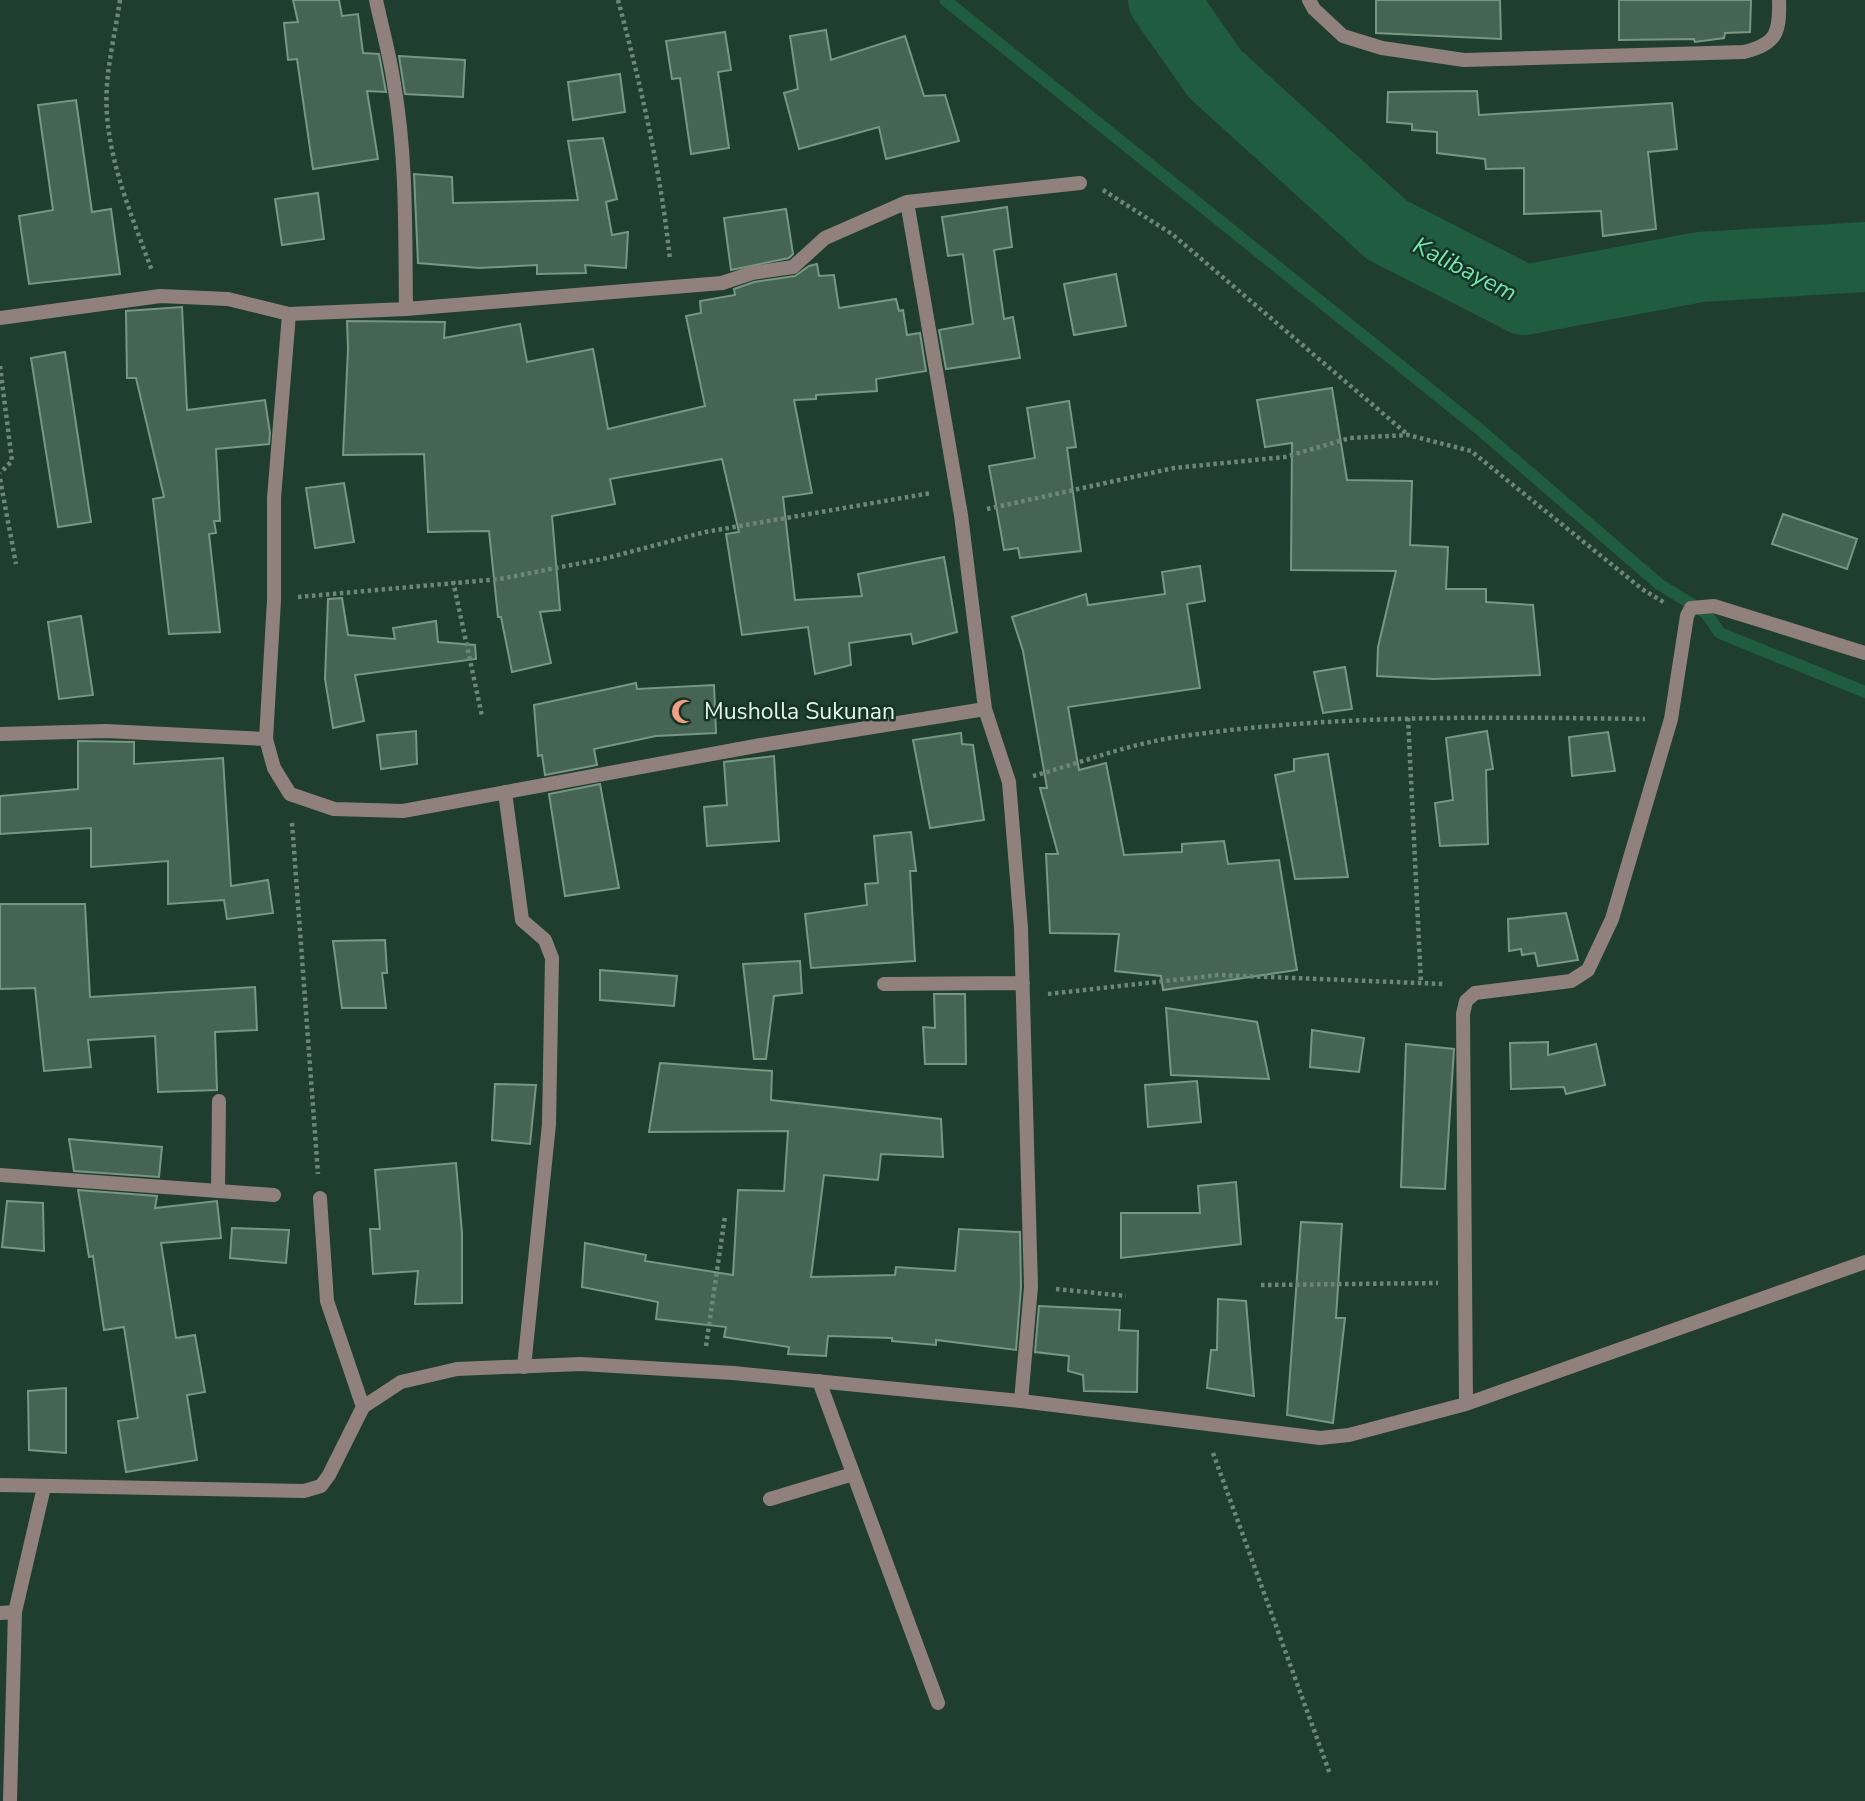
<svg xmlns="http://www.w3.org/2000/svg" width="1865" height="1801" font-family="'Nunito Sans',sans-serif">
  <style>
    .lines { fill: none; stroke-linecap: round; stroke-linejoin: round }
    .stream { stroke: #1f5c40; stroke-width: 12 }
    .river { stroke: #1f5c40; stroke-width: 70 }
    .building { fill: #456453; stroke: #779785; stroke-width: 2 }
    .path { stroke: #6d8679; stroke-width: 4.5; stroke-dasharray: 3.5 3.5; stroke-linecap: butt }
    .service { stroke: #91817d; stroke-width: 14 }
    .minor { stroke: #91817d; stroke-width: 14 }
    .labels { text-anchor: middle; stroke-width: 5; stroke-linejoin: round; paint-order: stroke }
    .poi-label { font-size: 23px; fill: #e3f5ea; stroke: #153425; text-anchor: start }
    .water-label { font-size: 24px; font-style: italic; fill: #77e4ad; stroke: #153425 }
  </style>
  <rect width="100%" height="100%" fill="#203e2f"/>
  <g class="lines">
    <path class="stream" d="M945 0 1478 428 1659 584 1706 613 1720 633 1865 692"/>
    <path class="river" d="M1163 0 1215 74 1387 230 1524 300 1700 267 1865 257"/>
  </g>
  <path class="building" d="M293 0H339L342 16 358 14 363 53 379 54 386 92 367 91 378 159 313 169 297 59 288 60 284 23 298 22Z
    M1376 0H1500L1501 39 1376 33Z
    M1619 0H1751L1750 32 1725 33 1724 38 1695 42 1694 39 1619 40Z
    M826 30 831 60 905 36 924 96 945 95 959 141 886 159 879 127 799 149 784 93 798 89 790 36Z
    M725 32 731 70 718 72 729 148 691 154 680 78 672 79 666 41Z
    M399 56 465 60 463 97 405 94Z
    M620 74 625 112 573 120 568 82Z
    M1477 91 1479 115 1672 103 1677 149 1648 152 1656 229 1603 236 1601 211 1524 214V168L1486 169 1485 159 1437 153V132L1412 130V124L1387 122 1388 92Z
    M76 100 92 212 111 209 120 274 29 284 19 216 53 210 38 105Z
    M603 138 617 199 606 202 612 235 628 232 626 268 585 265 586 273 537 274V265L479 268 418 263 414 174 452 177 453 203 578 200 568 141Z
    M318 193 324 239 282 245 275 199Z
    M1007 207 1012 247 994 250 1004 319 1013 317 1020 358 946 369 939 330 973 324 963 254 948 256 942 217Z
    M786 209 793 254 789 258 731 270 724 218Z
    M817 264 819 276 834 275 839 308 896 299 899 311 903 310 907 335 920 333 926 371 876 379 877 391 816 395V399L794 400 812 493 783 497 795 600 862 596 858 574 944 557 957 632 913 644 911 634 849 643 851 665 815 674 808 627 742 635 726 534 739 532 722 459 610 479 615 504 552 516 560 610 540 612 551 663 512 672 501 617H498L489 531 428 532 424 454 343 455 348 349 347 321 445 322 444 338 520 324 527 362 593 349 608 429 705 406 686 316 701 313 700 301 735 295 734 289 754 282 795 276 809 266Z
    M1116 274 1126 326 1074 335 1064 284Z
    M182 307 187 410 265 400 270 433 269 444 216 449 220 521H214L216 533 209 534 220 632 169 634 153 499 164 497 136 378H127L126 311Z
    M65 352 91 522 58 527 31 358Z
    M1332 388 1347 480 1412 481 1410 545 1448 547 1446 589H1486V602L1533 605 1540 675 1434 679 1377 676 1378 647 1396 571 1291 570 1292 443 1265 447 1257 400Z
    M1069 401 1076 447 1067 448 1081 551 1020 558 1018 548 1004 550 989 466 1035 458 1027 408Z
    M344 483 354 542 315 548 306 488Z
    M1783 514 1857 539 1847 569 1772 544Z
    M1200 566 1205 601 1187 604 1200 688 1068 707 1079 770 1106 763 1124 855 1182 852V844L1224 841 1228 864 1279 860 1297 970 1163 990 1161 976 1115 971 1119 934 1050 933 1046 854H1058L1040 788H1047L1023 651 1012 617 1086 594 1088 605 1165 594 1162 572Z
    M342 598 348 635 395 639 393 628 436 621 438 642 475 645 476 659 355 675 364 721 333 728 325 679 328 599Z
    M81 616 93 695 59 699 48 622Z
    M1345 667 1352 709 1323 713 1314 672Z
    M636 683 637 689 714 685 716 733 656 736 594 749 597 765 545 775 542 755 538 756 534 705Z
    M416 731 417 764 381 769 377 735Z
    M1487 731 1493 769 1486 770 1488 844 1440 846 1435 803 1453 800 1446 738Z
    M1608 732 1615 771 1572 776 1569 737Z
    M961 733 962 744 973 745 984 820 930 828 913 740Z
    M78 741 134 742V764L223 758 231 886 268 880 273 913 227 919 224 900 168 904V861L91 867V828L0 834V796L78 789Z
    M1328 754 1348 877 1295 879 1275 775 1294 771V759Z
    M774 756 779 841 707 846 704 807 727 805 724 762Z
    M600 784 619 888 565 896 549 794Z
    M911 832 916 871H910L915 961 811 968 805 914 867 905 865 884 878 883 874 836Z
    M0 904H85L90 997 255 987 257 1030 215 1032 217 1090 158 1092 155 1036 88 1040 91 1067 44 1071 35 988 0 989Z
    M1566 913 1578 960 1538 966 1535 953 1522 955 1521 949 1509 951 1508 919Z
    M385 940 387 973H382L386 1008H342L333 941Z
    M800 961 802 993 774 996 766 1059H754L743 964Z
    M600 970 677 976 674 1006 600 1000Z
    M934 994H965L966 1064H925L923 1027 935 1028Z
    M1166 1008 1257 1022 1269 1079 1171 1075Z
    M1312 1030 1364 1038 1359 1072 1310 1067Z
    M1548 1042V1055L1596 1044 1605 1085 1566 1094 1564 1087 1511 1089 1510 1043Z
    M1406 1044 1454 1049 1445 1189 1401 1187Z
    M660 1063 772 1071 771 1100 941 1119 943 1157 881 1154 878 1180 824 1175 811 1277 895 1275 896 1267 955 1271 959 1229 1020 1232 1021 1287 1016 1350 936 1340V1345L892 1341V1338L828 1336 826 1356 788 1354 789 1347 724 1337 726 1327 656 1319 658 1302 582 1287 585 1243 646 1255 645 1261 733 1275 738 1190 784 1191 788 1131 649 1132Z
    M1197 1081 1201 1122 1148 1127 1145 1085Z
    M495 1084 536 1085 530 1144 492 1140Z
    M69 1139 162 1147 159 1177 74 1171Z
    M456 1163 462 1233V1303L415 1304 418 1271 373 1274 370 1229H380L375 1170Z
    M1236 1182 1241 1244 1121 1258V1213H1200L1198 1186Z
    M78 1190 157 1196 155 1208 217 1201 221 1238 161 1243 176 1338 195 1335 205 1392 187 1395 197 1460 126 1472 118 1421 138 1418 124 1327 104 1330 93 1256 89 1257Z
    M7 1201 43 1203 44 1251 2 1247Z
    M1301 1222 1342 1224 1336 1318H1345L1333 1423 1287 1415Z
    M232 1228 289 1230 286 1263 230 1258Z
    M1218 1299 1246 1301 1254 1396 1207 1388 1211 1350H1217Z
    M1039 1306 1120 1310 1119 1330 1138 1331 1137 1392 1084 1391 1083 1375 1068 1371 1069 1356 1035 1352Z
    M66 1388V1453L29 1450 28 1391Z"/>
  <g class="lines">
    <path class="path" d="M120 0C116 28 109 57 107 85 102 149 131 213 152 271
      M618 0C641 86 661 172 670 260
      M1103 190 1172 234 1407 434
      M0 366 12 461 0 473
      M0 479 16 564
      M987 509 1174 468 1285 457 1350 438 1408 435 1471 451 1642 589 1665 603
      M453 581 482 716
      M298 597 500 579 607 558 705 532 931 493
      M1408 718 1421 983
      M1033 776C1080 763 1129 744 1177 737 1331 714 1489 717 1645 719
      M292 823 318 1174
      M1048 994 1219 975 1444 984
      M1261 1285 1438 1283
      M1056 1289 1126 1296
      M706 1346 725 1216
      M1213 1453 1330 1774"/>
    <path class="service" d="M376 0C382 28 390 56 394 84 407 158 405 234 406 309
      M907 202 961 515 985 709
      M289 314 274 498V600L266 739 274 768 290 794 334 809 403 811 761 745 985 709 1009 782 1021 928 1031 1287 1021 1401
      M0 318 160 296 228 299 289 314 406 309 722 283 752 273 793 267 825 238 907 202 1080 183
      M0 734 106 731 266 739
      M505 792 522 920 545 940 552 958 549 1124 524 1367
      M884 984 1023 983
      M218 1191 219 1101
      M320 1198 327 1301 363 1407
      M819 1381 938 1703
      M770 1499 853 1474"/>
    <path class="minor" d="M1309 0 1314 9 1343 36 1382 48 1464 60 1744 52C1777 44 1780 32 1779 0
      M0 1175 274 1195
      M1466 1404 1463 1014 1466 1001 1475 993 1571 981 1588 970 1612 919 1671 719 1687 616 1691 608 1714 606 1865 653
      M0 1485 304 1491 321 1486 329 1475 363 1407 401 1382 457 1369 581 1364 733 1373 1021 1401 1320 1438 1349 1435 1466 1404 1865 1262
      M0 1613 15 1612
      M10 1801 15 1612 44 1487"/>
  </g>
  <defs>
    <symbol id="mosque-bare" viewBox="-9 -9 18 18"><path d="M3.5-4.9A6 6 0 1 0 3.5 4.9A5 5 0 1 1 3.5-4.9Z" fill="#f49e86" stroke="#153425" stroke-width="2.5" paint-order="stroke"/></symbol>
  </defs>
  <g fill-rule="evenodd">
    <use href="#mosque-bare" x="666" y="694" width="35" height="35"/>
  </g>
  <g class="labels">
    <g class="poi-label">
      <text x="704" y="719">Musholla Sukunan</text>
    </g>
    <g class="water-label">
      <text transform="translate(1465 269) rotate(27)" y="8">Kalibayem</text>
    </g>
  </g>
</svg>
